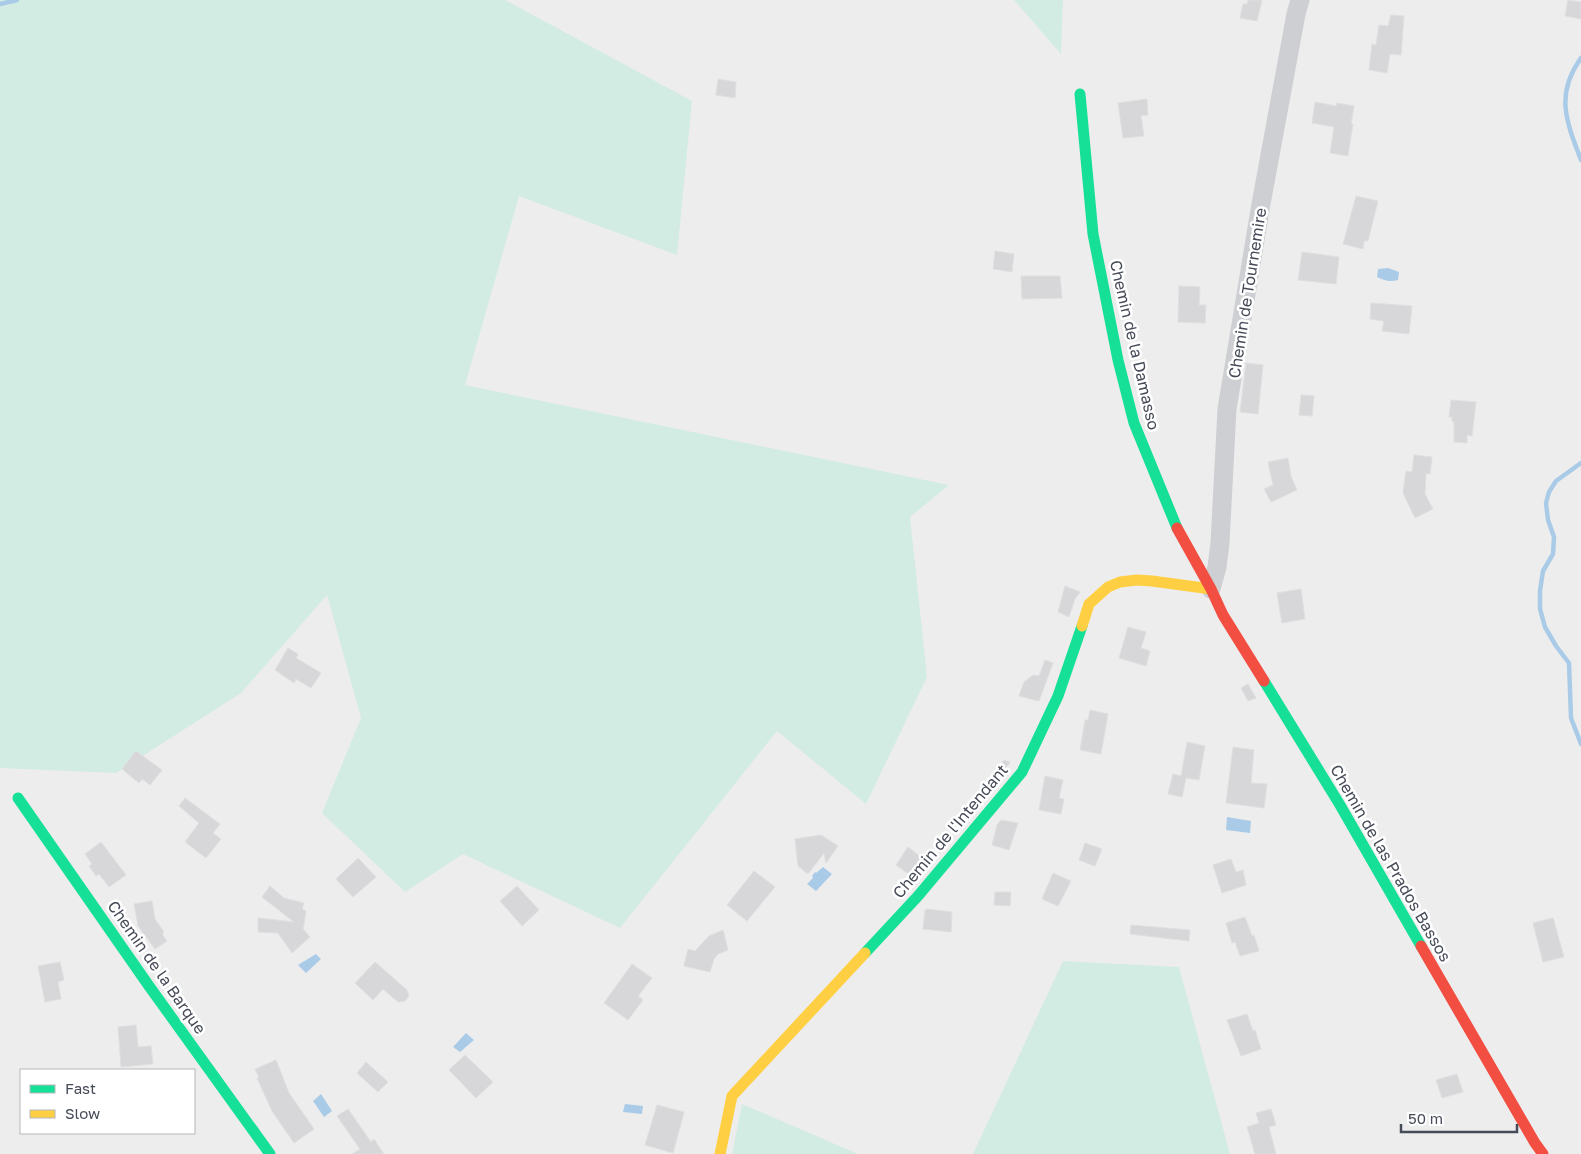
<svg xmlns="http://www.w3.org/2000/svg" width="1581" height="1154" font-family="'Golos Text',sans-serif">
  <style>
    .green { fill: #d2ece3 }
    .water { fill: #a9cbe7 }
    .lines { fill: none; stroke-linecap: round; stroke-linejoin: round }
    .stream { stroke: #a9cbe7; stroke-width: 4.5 }
    .building { fill: #d7d6d9; stroke: #dfdfe0 }
    .street { stroke: #cecfd3; stroke-width: 19 }
    .fast { stroke: #16e098; stroke-width: 11 }
    .slow { stroke: #ffcf43; stroke-width: 11 }
    .jam { stroke: #f24e42; stroke-width: 11 }
    .labels { text-anchor: middle; stroke-width: 5; stroke-linejoin: round; paint-order: stroke }
    .street-label { font-size: 16px; fill: #464b58; stroke: #fff }
  </style>
  <rect width="100%" height="100%" fill="#eeeded"/>
  <path class="green" d="M0 0H505L692 101 677 255 519 196 465 385 949 485 910 517 927 677 866 804 777 731 620 928 463 854 405 892 322 813 361 718 327 595 241 693 116 773 0 768Z
    M1014 0H1063L1061 54Z
    M1063 961 1179 967 1230 1154H973Z
    M742 1104 858 1154H732Z"/>
  <path class="water" d="M1388 268 1399 272 1398 280C1390 282 1385 281 1377 277L1378 269Z
    M1227 817 1251 821 1250 833 1226 830Z
    M823 867 832 874 816 891 807 884 813 878 812 876 815 872 816 873Z
    M316 954 321 959 306 973 298 965Z
    M466 1033 474 1040 460 1052 453 1047Z
    M321 1094 332 1111 324 1117 313 1101Z
    M625 1104 643 1106 642 1114 623 1112Z"/>
  <g class="lines">
    <path class="stream" d="M0 4 17 0
      M1581 58C1555 94 1566 121 1581 160
      M1581 463 1556 481 1549 492 1546 503 1548 520 1554 537 1553 554 1543 571 1540 591V609L1545 627 1556 646 1569 663 1571 718 1581 744"/>
  </g>
  <path class="building" d="M1248 0H1262L1257 21 1240 18 1243 4H1247Z
    M1568 0 1581 2V19L1565 16Z
    M1391 15 1404 16 1401 55 1390 54 1387 73 1369 70 1372 44 1376 45 1379 25 1388 26Z
    M718 79 736 82 735 98 716 95Z
    M1147 99 1148 115 1141 116 1144 136 1123 138 1118 103Z
    M1315 102 1336 106 1337 103 1354 106 1351 124H1353L1348 156 1330 153 1334 127 1312 123Z
    M1356 196 1378 201 1368 241H1364L1363 249 1343 244Z
    M995 251 1014 254 1012 272 993 269Z
    M1302 252 1339 257 1336 284 1298 280Z
    M1021 276H1060L1062 298 1022 299Z
    M1179 286 1200 287 1199 305H1206L1205 323 1178 322Z
    M1371 303 1412 306 1409 334 1382 331 1384 321 1370 319Z
    M1246 363 1263 365 1258 414 1240 412Z
    M1301 395 1314 396 1312 416 1299 415Z
    M1451 400 1476 402 1472 436 1467 435V443L1454 442V422L1452 421V417H1449Z
    M1414 455 1432 457 1430 474 1426 473 1425 494 1433 509 1415 518 1403 493 1406 471 1412 472Z
    M1288 458 1291 476 1297 490 1271 502 1264 489 1273 485 1268 462Z
    M1065 586 1080 592 1075 599 1069 617 1058 612Z
    M1301 589 1305 619 1282 623 1277 593Z
    M1128 627 1146 632 1141 648 1150 651 1146 666 1119 658Z
    M288 648 298 654 296 658 321 673 311 688 296 679 294 683 275 670Z
    M1045 660 1053 663 1039 701 1019 696 1024 682 1033 675 1039 676Z
    M1248 684 1256 698 1248 701 1241 688Z
    M1090 710 1108 714 1101 754 1080 750 1085 720H1088Z
    M1187 742 1205 746 1199 780 1186 778 1182 797 1168 794 1173 774 1181 776Z
    M1233 747 1254 750 1251 783 1267 784 1264 808 1226 803Z
    M136 751 162 770 150 785 142 779 139 783 122 769Z
    M1004 760 1010 762 1009 764 998 777 993 775Z
    M1045 776 1063 780 1059 798 1064 799 1061 814 1039 810Z
    M185 798 220 824 213 833 221 839 206 858 185 842 199 823 179 806Z
    M1001 820 1018 823 1009 850 992 845 997 825Z
    M821 835 838 846 826 863 824 853 808 874 798 866 795 839Z
    M101 842 126 875 109 887 99 874 96 876 89 866 92 864 85 854Z
    M1085 843 1102 849 1095 866 1079 860Z
    M908 847 922 858 910 875 896 865Z
    M358 858 376 877 353 897 336 879Z
    M1231 859 1236 872 1243 870 1246 885 1222 893 1213 865Z
    M754 871 775 887 747 921 727 905Z
    M1053 873 1071 881 1058 906 1042 899Z
    M270 886 284 898 304 903 302 909 306 911 303 929 310 937 292 953 278 933 258 932V918L294 922 262 897Z
    M517 886 539 910 522 926 500 901Z
    M995 892H1011L1010 906 994 905Z
    M152 901 155 919 164 932 162 934 167 941 155 949 138 926 134 904Z
    M927 909 952 912 951 932 923 929 925 910Z
    M1245 917 1252 936 1254 935 1259 951 1240 956 1235 942 1232 943 1226 923Z
    M1553 918 1564 957 1543 962 1533 923Z
    M1131 925 1190 930 1189 941 1130 934Z
    M723 930 728 950 718 954 714 959 710 972 684 966 688 949 695 951 709 936Z
    M60 962 64 980 58 982 61 999 45 1002 38 966Z
    M375 962 407 990 409 996 405 1001 398 1002 383 989 373 1000 355 983Z
    M632 964 652 978 638 996 643 1000 628 1020 604 1003Z
    M1247 1014 1253 1031 1255 1030 1261 1049 1241 1056 1227 1020Z
    M136 1025 138 1047 151 1046 153 1064 121 1067 118 1027Z
    M465 1055 493 1082 476 1098 449 1070Z
    M276 1060 289 1093 314 1129 294 1143 272 1111 257 1078 259 1077 255 1069Z
    M366 1062 388 1082 378 1092 357 1073Z
    M1457 1074 1463 1092 1442 1098 1436 1080Z
    M657 1105 684 1112 673 1153 645 1145Z
    M348 1109 371 1142 374 1139 384 1154H352L360 1149 337 1116Z
    M1271 1109 1276 1125 1269 1127 1276 1154H1255L1247 1127 1259 1123 1256 1113Z"/>
  <g class="lines">
    <path class="street" d="M1211 589 1217 567 1220 543 1227 409 1261 204 1296 14 1300 0"/>
    <path class="fast" d="M1080 94 1093 234 1118 360 1134 423 1177 528
      M1264 681 1340 805 1421 946
      M18 798 149 986 270 1154
      M865 953 918 896 1022 772 1058 696 1082 626"/>
    <path class="slow" d="M1082 626 1089 604 1108 587 1120 582 1137 580 1152 581 1211 589
      M720 1154 732 1096 865 953"/>
    <path class="jam" d="M1177 528 1211 589 1223 615 1264 681
      M1421 946 1535 1143 1543 1154"/>
  </g>
  <g class="labels">
    <g class="street-label">
      <text transform="translate(1247 293) rotate(-81)" y="6">Chemin de Tournemire</text>
      <text transform="translate(1135 345) rotate(77)" y="6">Chemin de la Damasso</text>
      <text transform="translate(950 831) rotate(-50)" y="6">Chemin de l'Intendant</text>
      <text transform="translate(1391 863) rotate(60)" y="6">Chemin de las Prados Bassos</text>
      <text transform="translate(157 967) rotate(55)" y="6">Chemin de la Barque</text>
    </g>
  </g>
  <rect x="20" y="1069" width="175" height="65" fill="#ffffff" stroke="#b5b7bc"/>
  <rect x="30" y="1085" width="25" height="8" fill="#16e098" stroke="#b5b7bc"/>
  <text x="65" y="1094" font-size="15" fill="#464b58">Fast</text>
  <rect x="30" y="1110" width="25" height="8" fill="#ffcf43" stroke="#b5b7bc"/>
  <text x="65" y="1119" font-size="15" fill="#464b58">Slow</text>
  <path d="M1401 1124v8h116v-8" fill="none" stroke="#464b58" stroke-width="2.5"/>
  <text x="1408" y="1124" font-size="15" fill="#464b58" stroke="#ffffff" stroke-width="4" paint-order="stroke">50 m</text>
</svg>
